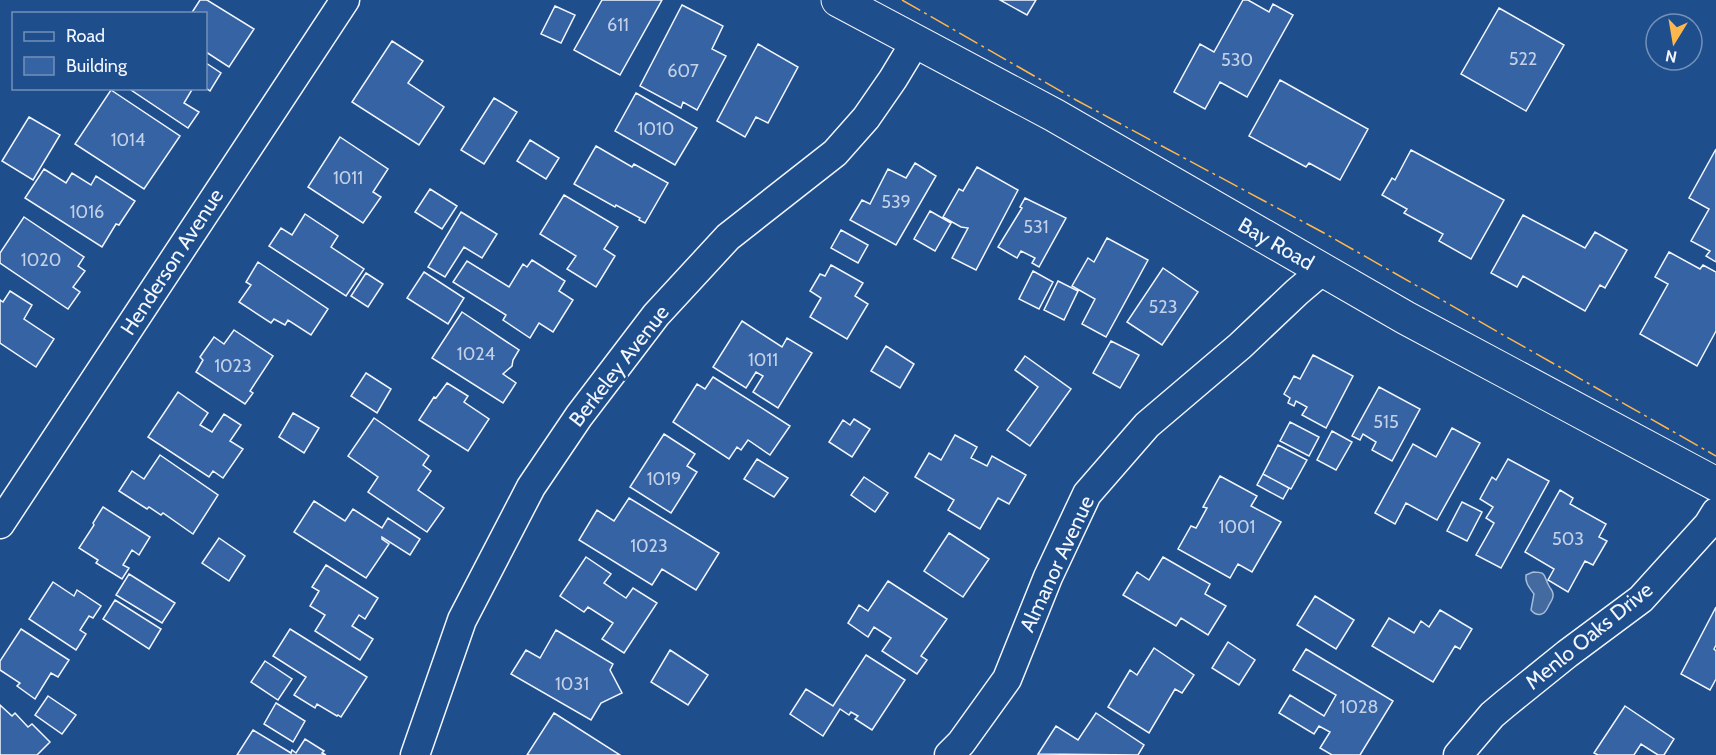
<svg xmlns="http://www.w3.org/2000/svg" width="1716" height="755" font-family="Cabin,sans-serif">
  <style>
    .water { fill: #446ba0; stroke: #a8bbd7; stroke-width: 1.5 }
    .building { fill: #3563a3; stroke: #f2f6ff; stroke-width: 1.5 }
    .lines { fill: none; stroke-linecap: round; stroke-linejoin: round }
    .street-casing { stroke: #f2f6ff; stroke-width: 31 }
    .secondary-casing { stroke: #f2f6ff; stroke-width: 35 }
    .street { stroke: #1f4e8c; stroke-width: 28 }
    .secondary { stroke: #1f4e8c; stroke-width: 33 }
    .power { stroke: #ffb74d; stroke-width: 1.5; stroke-dasharray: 21 4.5 3 4.5; stroke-linecap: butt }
    .labels { text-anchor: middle; stroke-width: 4.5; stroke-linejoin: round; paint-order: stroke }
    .number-label { font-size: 18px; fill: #c3d1e8 }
    .street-label { font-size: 21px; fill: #f2f6ff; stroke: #1f4e8c }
  </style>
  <rect width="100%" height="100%" fill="#1f4e8c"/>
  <path class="water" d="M1533 572C1547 572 1543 575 1549 586 1551 590 1552 589 1553 594 1554 599 1550 602 1548 607 1544 616 1537 617 1531 610L1534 594C1529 587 1525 583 1526 575Z"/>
  <path class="building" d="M200 0H207L254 29 229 67 206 52V14H191Z
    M602 0H662L620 75 574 50Z
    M1000 0H1036L1027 15Z
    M1243 0H1248L1269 12 1273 4 1293 15 1247 97 1220 82 1205 109 1174 92 1200 44 1214 52Z
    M682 5 723 26 712 49 726 56 697 110 683 102 681 108 640 86Z
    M555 6 575 15 561 43 541 34Z
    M1499 8 1564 45 1526 111 1461 74Z
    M392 41 423 61 408 83 444 107 419 145 352 102Z
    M758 44 798 67 768 123 756 117 745 137 717 121Z
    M206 63 221 73 210 91 206 88Z
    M1280 80 1368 129 1340 180 1309 163 1306 167 1249 136Z
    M128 88H193L184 103 199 112 188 128Z
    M111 90 180 136 144 189 75 144Z
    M636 93 697 128 675 165 615 131Z
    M494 98 517 112 484 164 461 150Z
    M29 117 60 135 33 180 2 161Z
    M340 137 388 169 373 192 381 197 363 223 308 187Z
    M530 140 559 158 546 179 517 161Z
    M596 146 632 167 634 164 668 183 645 223 639 220 640 218 616 205 615 207 574 184Z
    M1716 149V262L1706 256 1710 251 1691 241 1709 209 1689 198Z
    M1411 150 1504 200 1471 259 1439 241 1443 234 1404 213 1407 209 1382 195 1392 178 1395 180Z
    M915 163 936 176 896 245 850 220 862 200 870 204 888 169 906 178Z
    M977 167 1018 190 976 270 952 258 968 228 961 227 943 217 959 189 963 191Z
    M44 169 66 183 72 173 91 185 96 176 135 201 119 225 116 224 102 247 25 198Z
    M430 189 457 206 442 229 415 212Z
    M564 195 618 227 604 249 615 256 596 287 567 269 576 256 540 234Z
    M1025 198 1066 218 1039 267 1032 263 1035 258 1021 251 1017 258 998 247 1022 208 1020 207Z
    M930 211 951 223 935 251 914 239Z
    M461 212 497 234 482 258 464 247 445 277 428 267Z
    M305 214 338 236 331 247 364 269 346 296 269 246 281 228 292 235Z
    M1523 215 1585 248 1595 232 1627 250 1605 288 1600 285 1585 311 1523 276 1517 287 1491 273Z
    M24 217 84 257 78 266 85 271 73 287 80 292 68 309 0 263V253Z
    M841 230 868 245 858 263 831 248Z
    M1107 238 1148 260 1106 337 1082 324 1095 299 1072 286 1088 258 1094 262Z
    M1669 252 1700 269 1703 265 1716 272V331L1697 366 1640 334 1668 284 1655 277Z
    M532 260 565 281 559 291 573 300 553 332 539 323 530 338 503 320 506 315 453 282 467 261 509 287 523 264 527 267Z
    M258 262 328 309 311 335 288 320 285 325 274 319 271 323 239 302 251 285 246 282Z
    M831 265 863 283 855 296 868 304 847 339 810 317 821 298 810 291 820 274 825 276Z
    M1163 268 1198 292 1162 345 1127 322Z
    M1033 271 1053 282 1039 309 1019 299Z
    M424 272 464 298 448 324 407 298Z
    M366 273 383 284 368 307 351 296Z
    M1058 281 1078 291 1064 320 1044 310Z
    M10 291 32 305 24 319 54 339 36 367 0 343V300L3 302Z
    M462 312 519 350 513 360 512 366 503 374 516 383 503 403 432 358Z
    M742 321 782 347 787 338 812 353 778 408 753 392 763 376 756 372 746 388 713 367Z
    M234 330 273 356 250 391 253 393 245 404 196 372 203 360 200 357 214 337 224 344Z
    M1111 341 1139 355 1120 388 1093 373Z
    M886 346 914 364 900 388 871 371Z
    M1313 355 1353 376 1326 428 1302 415 1307 407 1296 401 1294 406 1288 403 1290 398 1284 394 1294 376 1300 379Z
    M1025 356 1071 389 1030 446 1007 430 1038 387 1015 370Z
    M366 373 391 389 377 413 351 396Z
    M713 377 790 426 770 455 748 440 741 450 737 447 729 459 673 422 697 384 705 389Z
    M447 383 468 396 464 402 489 419 468 451 419 420 434 397 436 398Z
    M1379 387 1420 409 1392 461 1372 450 1376 442 1363 434 1360 440 1352 436Z
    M178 392 208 413 200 425 212 432 224 414 241 425 230 441 243 449 223 478 213 471 209 477 148 437Z
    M293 413 319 428 304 453 279 437Z
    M374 418 429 456 423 465 431 471 418 490 444 508 427 532 368 492 378 477 348 456Z
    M854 419 870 429 852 457 829 442 843 420 850 425Z
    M1290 422 1319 437 1309 456 1280 441Z
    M1452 428 1480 443 1437 520 1406 503 1395 524 1375 513 1413 444 1436 457Z
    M1332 431 1352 442 1336 470 1317 460Z
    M664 434 695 454 687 466 697 472 671 513 630 487Z
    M955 435 977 447 971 458 987 466 992 456 1026 475 1009 504 998 498 980 529 948 510 954 500 915 477 929 453 941 460Z
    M1278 445 1307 460 1291 489 1263 474Z
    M160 455 218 495 193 534 163 513 161 515 149 507 147 509 119 491 132 471 144 479Z
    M757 459 788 478 774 497 744 479Z
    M1508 459 1549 481 1501 568 1476 555 1494 523 1486 518 1493 507 1480 499 1492 477 1496 480Z
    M1263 474 1289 488 1283 499 1257 485Z
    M1220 476 1257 496 1251 506 1281 522 1252 572 1238 564 1230 578 1178 549 1191 526 1196 528 1207 508 1203 507Z
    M864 477 888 493 875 512 851 495Z
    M1560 490 1573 498 1570 504 1606 524 1599 537 1607 541 1593 565 1585 561 1568 592 1548 580 1554 569 1525 552Z
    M629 498 719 553 696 590 662 569 652 585 579 540 597 510 614 521Z
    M314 501 345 521 353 509 382 528 388 518 420 539 410 555 382 537V539L389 544 366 578 294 532Z
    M1462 502 1482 512 1467 541 1447 531Z
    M103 507 150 537 139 555 132 550 123 565 129 568 122 579 96 563 98 560 79 548 94 525 93 523Z
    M949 533 989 559 963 597 924 571Z
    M219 538 245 556 229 581 202 563Z
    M586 557 611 574 604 583 626 598 633 588 657 603 624 653 602 639 613 623 588 607 584 612 560 596Z
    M1163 557 1210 584 1205 594 1226 606 1208 635 1181 618 1176 626 1123 595 1137 572 1149 580Z
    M326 565 378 598 365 619 359 615 352 626 373 639 360 660 315 631 325 615 310 606 319 591 312 587Z
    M129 574 175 603 162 623 116 595Z
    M888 581 947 619 921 656 927 660 917 674 882 651 891 638 874 627 868 637 848 623 859 605 868 611Z
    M53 582 74 596 77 590 101 606 93 618 89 616 80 630 86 634 76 650 29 619Z
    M1315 596 1354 620 1336 649 1297 625Z
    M115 600 161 629 149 649 103 619Z
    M1716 607V645L1714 649 1716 651V679L1710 690 1681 674Z
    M1440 610 1472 629 1460 649 1455 646 1433 682 1372 646 1389 618 1414 633 1421 621 1429 627Z
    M21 629 69 660 58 677 51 673 35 699 17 686 20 683 0 670V661Z
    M290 629 367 677 341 717 338 715 337 716 317 704 315 708 294 695 306 677 273 656Z
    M556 630 613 664 610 670 622 693 601 703 591 720 511 674 526 650 540 658Z
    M1228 642 1255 660 1239 685 1212 668Z
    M1154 648 1194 675 1182 693 1175 689 1149 733 1108 707 1130 670 1137 675Z
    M1306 649 1393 701 1360 755H1332L1320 748 1330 732 1319 726 1314 734 1279 713 1290 695 1324 716 1336 695 1293 670Z
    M670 650 708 675 688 705 651 682Z
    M866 655 905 680 872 730 855 719 858 716 851 712 849 715 840 709 823 736 790 714 806 689 833 706Z
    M265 661 292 679 278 700 251 682Z
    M48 696 76 715 62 734 35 715Z
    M276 703 305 721 293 742 264 724Z
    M0 705 12 716 15 713 28 727 32 724 50 742 37 755H0Z
    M1625 706 1674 739 1664 755H1658L1641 744 1634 755H1598L1594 753Z
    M554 713 620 755H527Z
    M1096 713 1144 745 1138 755 1038 754 1056 726 1078 740Z
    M253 730 291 753 292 750 296 753 305 739 324 751 322 753 326 755H237Z"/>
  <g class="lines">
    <defs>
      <path id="street" d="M0 524 345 0
        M415 755 462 620 531 487 579 416 656 315 728 237 835 153 866 118 893 79 916 41
        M949 755 961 743 1007 679 1048 577 1087 494 1147 425 1240 346 1297 292 1323 270
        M1458 755 1492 715 1505 704 1567 654 1641 599 1708 525 1716 512"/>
      <path id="secondary" d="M838 0 1054 115 1406 318 1716 484"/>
    </defs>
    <use href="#street" class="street-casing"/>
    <use href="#secondary" class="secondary-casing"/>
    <use href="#street" class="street"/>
    <use href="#secondary" class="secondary"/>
    <path class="power" d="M902 0 1076 100 1324 233 1716 456"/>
  </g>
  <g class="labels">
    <g class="number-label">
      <text x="618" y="31">611</text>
      <text x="1523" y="65">522</text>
      <text x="1237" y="66">530</text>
      <text x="683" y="77">607</text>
      <text x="656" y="135">1010</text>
      <text x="128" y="146">1014</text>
      <text x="348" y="184">1011</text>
      <text x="896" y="208">539</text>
      <text x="87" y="218">1016</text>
      <text x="1036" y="233">531</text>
      <text x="41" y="266">1020</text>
      <text x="1163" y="313">523</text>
      <text x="476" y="360">1024</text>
      <text x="763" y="366">1011</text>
      <text x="233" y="372">1023</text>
      <text x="1386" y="428">515</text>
      <text x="664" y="485">1019</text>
      <text x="1237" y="533">1001</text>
      <text x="1568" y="545">503</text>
      <text x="649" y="552">1023</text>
      <text x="572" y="690">1031</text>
      <text x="1359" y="713">1028</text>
    </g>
    <g class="street-label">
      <text transform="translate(1276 244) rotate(30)" y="7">Bay Road</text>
      <text transform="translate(172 262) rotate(-57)" y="7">Henderson Avenue</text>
      <text transform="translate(619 366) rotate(-52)" y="7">Berkeley Avenue</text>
      <text transform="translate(1057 564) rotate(-65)" y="7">Almanor Avenue</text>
      <text transform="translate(1589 636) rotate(-39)" y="7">Menlo Oaks Drive</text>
    </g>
  </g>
  <rect x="12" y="12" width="195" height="78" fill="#1f4e8c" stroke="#7391ba" stroke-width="1.5"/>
  <rect x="24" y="32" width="30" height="9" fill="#1f4e8c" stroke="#7391ba" stroke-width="1.5"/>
  <text x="66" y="42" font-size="18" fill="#f2f6ff">Road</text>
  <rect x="24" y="57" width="30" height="18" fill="#3563a3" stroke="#7391ba" stroke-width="1.5"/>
  <text x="66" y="72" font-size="18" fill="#f2f6ff">Building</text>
  <g transform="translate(1674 42) rotate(191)"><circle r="28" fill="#1f4e8c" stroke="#7391ba" stroke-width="1.5"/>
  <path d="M0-4.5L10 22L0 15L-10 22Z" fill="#ffb74d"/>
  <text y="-9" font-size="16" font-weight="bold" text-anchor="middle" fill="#f2f6ff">N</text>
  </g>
</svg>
